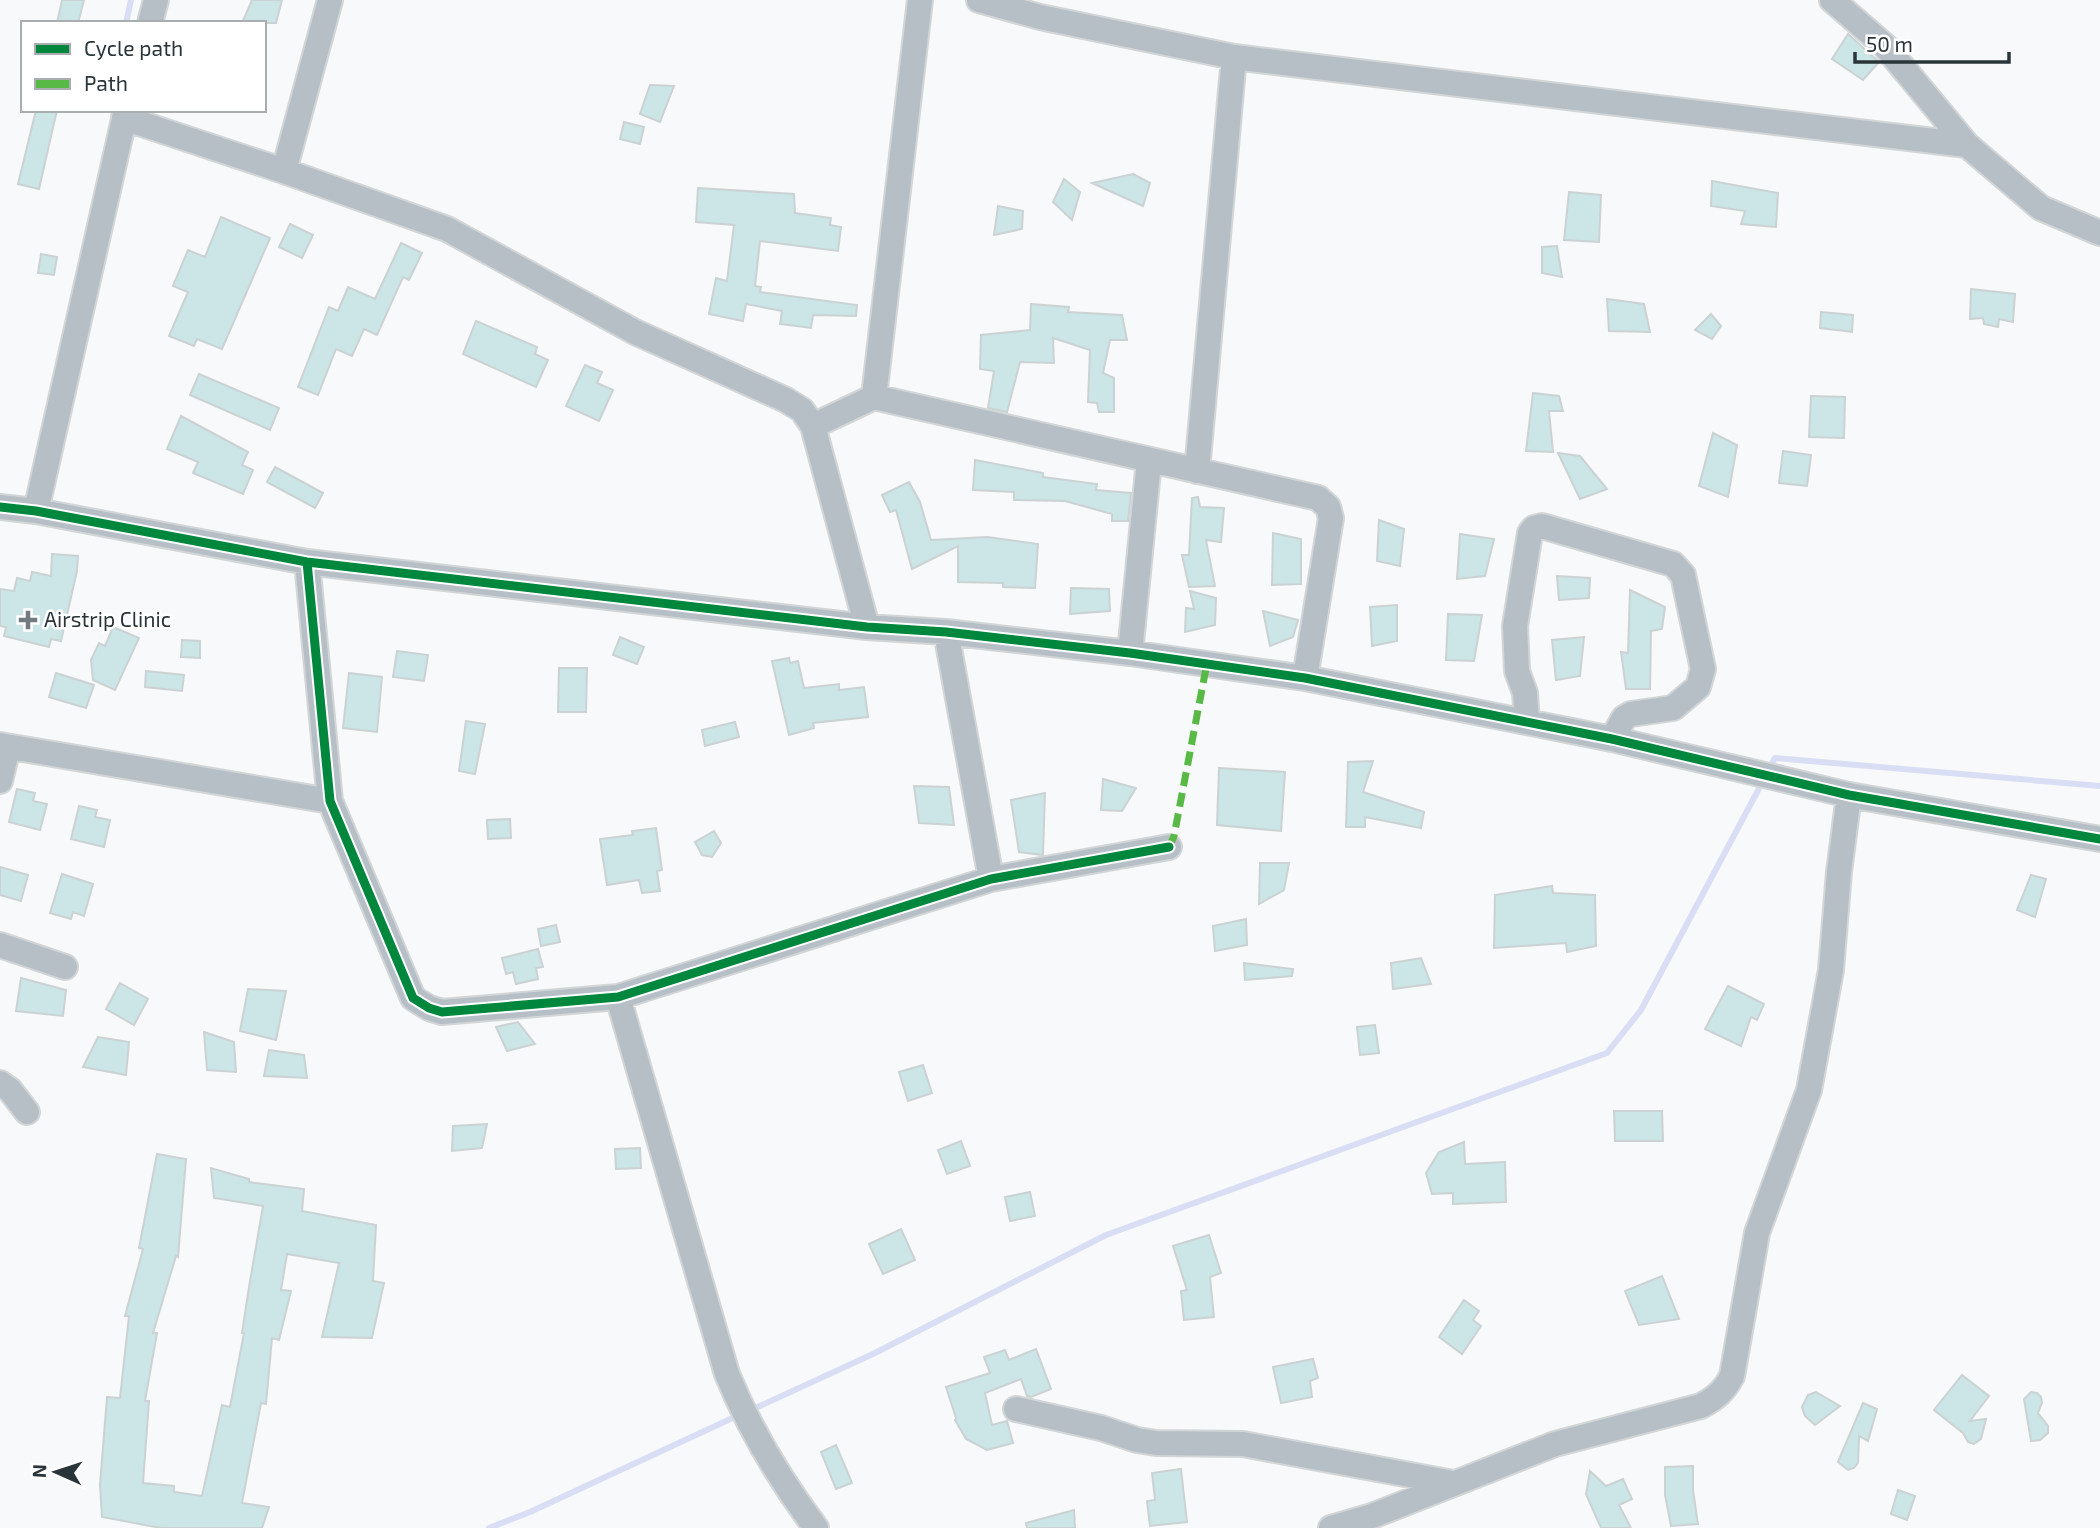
<svg xmlns="http://www.w3.org/2000/svg" width="2100" height="1528" font-family="'Exo 2',sans-serif">
  <style>
    .lines { fill: none; stroke-linecap: round; stroke-linejoin: round }
    .stream { stroke: #d9def5; stroke-width: 6 }
    .building { fill: #cce5e6; stroke: #cbd2d3; stroke-width: 2 }
    .street-casing { stroke: #d3d6d7; stroke-width: 28 }
    .street { stroke: #b6bec6; stroke-width: 24 }
    .quiet { stroke: #58b947; stroke-width: 7; stroke-dasharray: 14 7; stroke-linecap: butt }
    .cycleway-casing { stroke: #fff; stroke-width: 13 }
    .cycleway { stroke: #00873e; stroke-width: 9 }
    .poi-dot { fill: #727a7d; stroke: #fff; stroke-width: 2.5 }
    .labels { text-anchor: middle; stroke-width: 5; stroke-linejoin: round; paint-order: stroke }
    .poi-label { font-size: 21px; fill: #2a3539; stroke: #fff; text-anchor: start }
  </style>
  <rect width="100%" height="100%" fill="#f7f9fb"/>
  <g class="lines">
    <path class="stream" d="M126 23 131 0
      M1768 771 1775 758 2100 786
      M749 1411 873 1354 1106 1235 1607 1053 1641 1010 1763 781
      M489 1528 530 1512 739 1415"/>
  </g>
  <path class="building" d="M62 0H84L78 23H57Z
    M252 0H282L276 23H242Z
    M1848 34 1879 62 1863 80 1832 59Z
    M650 85 674 86 660 122 640 114Z
    M36 110H57L39 189 18 184Z
    M624 122 644 127 640 144 620 139Z
    M1133 174 1150 183 1143 206 1092 183Z
    M1064 179 1080 192 1072 220 1053 202Z
    M1712 181 1778 193 1776 227 1741 224 1745 211 1711 206Z
    M698 188 794 194 795 213 831 218 830 225 841 227 838 251 760 241 755 286 761 287 760 292 857 305 856 316 813 315 811 328 780 324 782 311 746 304 743 321 709 314 716 278 727 281 734 225 696 222Z
    M1569 192 1601 195 1599 242 1564 240Z
    M998 206 1023 211 1022 229 994 235Z
    M221 217 270 238 222 349 197 339 194 346 169 336 188 292 173 286 188 250 205 257Z
    M290 224 313 235 302 258 279 247Z
    M401 243 422 253 409 280 403 277 377 335 364 329 352 356 336 349 318 395 298 387 329 307 338 311 348 287 375 299Z
    M1557 246 1562 277 1542 273V247Z
    M41 254 57 257 54 275 38 273Z
    M1971 289 2015 294 2013 322 1999 319 1998 327 1984 324 1983 318 1970 319Z
    M1607 299 1644 304 1650 332 1609 331Z
    M1031 304 1069 307 1068 312 1122 315 1127 340H1110L1103 373 1114 378V412H1099L1097 403 1088 402 1090 350 1053 338 1054 363 1020 362 1007 412 988 408 994 371 980 369 981 335 1030 330Z
    M1821 312 1853 315 1852 332 1820 328Z
    M1711 314 1721 326 1712 339 1695 330Z
    M476 321 537 347 535 354 548 360 536 387 463 354Z
    M585 365 602 372 597 383 613 390 599 421 566 406Z
    M199 374 279 408 270 430 190 395Z
    M1533 393 1559 396 1563 411H1549L1553 452 1526 451Z
    M1811 396 1845 397 1844 438 1809 437Z
    M181 416 248 452 242 465 253 470 243 494 193 473 198 462 167 449Z
    M1713 433 1737 445 1728 497 1699 486Z
    M1783 451 1811 455 1807 486 1779 483Z
    M1558 453 1580 456 1607 489 1580 499Z
    M975 460 1043 473V477L1097 484 1096 490 1131 493 1128 521H1112V514L1065 501 1014 500V492L973 490Z
    M275 467 323 493 315 508 267 482Z
    M909 482 920 502 931 540 987 537 1038 544 1035 588 1003 587V583L958 582V546L912 569 896 510 890 512 882 495Z
    M1198 497 1200 507 1224 508 1221 542 1206 540 1215 586 1189 587 1182 555H1189L1192 498Z
    M1379 520 1404 529 1400 566 1377 561Z
    M1273 533 1301 539V584L1272 585Z
    M1460 534 1494 539 1485 576 1457 579Z
    M52 554 78 556 77 571 61 641 51 639 49 647 4 636 6 627 0 626V589L14 591 17 578 30 581 32 572 51 576Z
    M1557 576 1590 578 1589 598 1559 600Z
    M1071 588 1109 589 1110 611 1070 614Z
    M1630 590 1665 607 1662 629 1651 631 1650 689H1626L1621 652 1628 653Z
    M1190 591 1216 598 1215 625 1185 632 1186 608 1194 609Z
    M1397 605V641L1372 646 1370 607Z
    M1263 611 1298 620 1293 637 1270 646Z
    M1448 614 1482 615 1474 661 1446 660Z
    M113 627 139 638 115 690 93 680 91 660 99 643 105 646Z
    M620 637 644 647 637 664 613 655Z
    M1584 637 1580 676 1556 680 1552 640Z
    M182 640 200 641V658L181 657Z
    M397 651 428 655 424 681 393 677Z
    M789 658 790 663 798 661 804 688 839 684V690L864 687 868 717 813 723 814 728 789 735 772 661Z
    M559 668H587L586 712H558Z
    M146 671 184 675 182 691 145 687Z
    M56 673 94 685 86 708 49 697Z
    M349 673 382 677 377 732 343 728Z
    M466 721 485 724 475 774 459 771Z
    M735 722 739 737 705 746 702 730Z
    M1373 761 1363 792 1424 812 1421 828 1365 817V827H1346L1348 762Z
    M1219 768 1285 772 1281 831 1217 825Z
    M1103 779 1136 788 1122 811 1101 810Z
    M914 786 949 787 954 825 919 823Z
    M17 789 35 793 33 801 47 804 40 830 9 822Z
    M1045 793 1043 855 1019 852 1011 800Z
    M79 806 97 810 95 817 110 820 104 847 71 839Z
    M510 819 511 838 488 839 487 820Z
    M656 828 662 870 657 871 660 891 642 893 639 880 607 885 600 839 633 835 632 831Z
    M714 831 721 843 712 857 702 855 695 842Z
    M1260 863H1289L1284 890 1259 904Z
    M0 867 28 875 21 901 0 895Z
    M62 874 93 884 84 916 73 912 71 919 50 913Z
    M2031 875 2046 879 2035 917 2017 910Z
    M1552 886 1553 893 1595 895 1596 946 1567 952 1566 943 1494 948 1495 895Z
    M1246 919 1247 945 1215 951 1213 926Z
    M556 925 560 942 541 946 538 929Z
    M538 949 543 967 536 968 538 979 516 984 513 972 506 974 502 958Z
    M1421 958 1431 984 1393 989 1391 963Z
    M1244 963 1293 969 1292 976 1245 980Z
    M21 978 66 990 63 1016 16 1011Z
    M120 983 148 999 134 1025 106 1009Z
    M1728 986 1764 1004 1757 1020 1751 1017 1741 1046 1705 1029Z
    M248 989 286 991 276 1040 240 1031Z
    M518 1022 535 1044 507 1051 496 1027Z
    M1375 1025 1379 1053 1360 1055 1357 1027Z
    M204 1032 234 1042 236 1072 207 1070Z
    M98 1037 129 1042 126 1075 83 1067Z
    M269 1050 304 1055 307 1078 264 1076Z
    M923 1065 932 1093 908 1101 899 1072Z
    M1614 1111H1662L1663 1141H1615Z
    M487 1124 482 1148 452 1151 453 1126Z
    M961 1141 970 1166 947 1174 938 1150Z
    M1464 1142 1465 1164 1505 1162 1506 1202 1453 1204V1193L1432 1194 1426 1173 1439 1152Z
    M640 1148 641 1168 616 1169 615 1149Z
    M157 1154 186 1159 178 1257 176 1256 153 1333H157L145 1401H149L143 1483 174 1486V1492L202 1496 222 1405 230 1407 244 1333H242L249 1287 263 1206 214 1198 211 1168 249 1179V1182L304 1189 302 1211 376 1225 373 1281 384 1283 372 1338 322 1337 339 1263 287 1254 281 1290 291 1291 279 1340 272 1338 266 1404 261 1403 242 1503 269 1507 262 1528H161L102 1517 100 1485 107 1397 120 1398 129 1316H125L143 1249 139 1248Z
    M1030 1192 1035 1216 1010 1221 1005 1197Z
    M901 1229 915 1260 883 1274 869 1244Z
    M1209 1235 1221 1273 1210 1277 1214 1317 1184 1320 1181 1291 1187 1290 1173 1246Z
    M1662 1276 1679 1319 1639 1325 1625 1291Z
    M1464 1300 1479 1311 1473 1320 1481 1326 1462 1354 1439 1337Z
    M1036 1349 1051 1389 1031 1397 1027 1396 1021 1379 985 1393 992 1425 1007 1421 1013 1443 987 1450 966 1439 955 1420 956 1418 946 1387 990 1373 984 1357 1005 1350 1009 1360Z
    M1313 1359 1318 1378 1310 1381 1312 1397 1281 1403 1273 1367Z
    M1962 1375 1989 1396 1970 1421 1986 1419 1981 1439 1974 1444 1968 1442 1963 1433 1934 1410Z
    M1816 1392 1840 1406 1815 1425 1805 1416 1802 1407 1808 1395Z
    M2031 1392 2037 1393 2041 1397 2042 1403 2038 1413 2048 1426V1433L2040 1440 2031 1441 2024 1399Z
    M1863 1403 1877 1409 1868 1441 1859 1436 1858 1463 1854 1468 1848 1470 1838 1462Z
    M836 1445 852 1483 836 1489 821 1452Z
    M1693 1466V1490L1698 1524 1671 1526 1665 1495V1467Z
    M1181 1469 1187 1522 1150 1526 1147 1501 1155 1500 1152 1473Z
    M1590 1471 1606 1486 1623 1479 1632 1499 1619 1505 1631 1528H1601L1586 1494Z
    M1898 1490 1915 1496 1907 1520 1891 1514Z
    M1074 1510 1075 1528H1027L1026 1523Z"/>
  <g class="lines">
    <defs>
      <path id="street" d="M979 0 1040 17 1234 57 1967 145
        M1832 0 1885 46 1967 145 2041 208 2100 233
        M150 23 156 0
        M124 118 284 171 447 229 635 332 786 400 802 410 813 426 867 627
        M284 171 330 0
        M874 397 920 0
        M813 426 874 397 1318 498 1328 507 1331 518 1305 678
        M1197 471 1234 57
        M0 507 36 511 307 562 867 627 946 632 1130 653 1305 678 1612 739 1849 795 2100 839
        M36 511 126 110
        M307 562 330 801 413 998 429 1008 442 1012 618 997 991 879 1169 847
        M946 632 991 879
        M1130 653 1149 461
        M1527 722 1525 693 1517 671 1515 626 1530 533 1534 528 1542 526 1673 564 1683 575 1703 669 1698 687 1673 708 1631 714 1624 718 1612 739
        M0 745 330 801
        M0 781 8 747
        M0 945 65 967
        M618 997 727 1374C750 1430 780 1480 816 1528
        M0 1083 10 1090 27 1112
        M1016 1409 1101 1428 1137 1440 1156 1443 1243 1444 1453 1483
        M1331 1528 1372 1516 1555 1444 1701 1406C1716 1398 1724 1391 1732 1376L1757 1233 1809 1090 1831 970 1839 872 1849 795"/>
    </defs>
    <use href="#street" class="street-casing"/>
    <use href="#street" class="street"/>
    <path class="quiet" d="M1169 847 1174 836 1207 663"/>
    <defs>
      <path id="cycleway" d="M0 507 36 511 307 562 867 627 946 632 1130 653 1305 678 1612 739 1849 795 2100 839
        M307 562 330 801 413 998 429 1008 442 1012 618 997 991 879 1169 847"/>
    </defs>
    <use href="#cycleway" class="cycleway-casing"/>
    <use href="#cycleway" class="cycleway"/>
  </g>
  <path class="poi-dot" d="M24.5 609.5h7v7h7v7h-7v7h-7v-7h-7v-7h7z"/>
  <g class="labels">
    <g class="poi-label">
      <text x="44" y="627">Airstrip Clinic</text>
    </g>
  </g>
  <rect x="21" y="21" width="245" height="91" fill="#ffffff" stroke="#aaaeb0" stroke-width="2"/>
  <rect x="35" y="44" width="35" height="10" fill="#00873e" stroke="#aaaeb0" stroke-width="2"/>
  <text x="84" y="56" font-size="21" fill="#2a3539">Cycle path</text>
  <rect x="35" y="79" width="35" height="10" fill="#58b947" stroke="#aaaeb0" stroke-width="2"/>
  <text x="84" y="91" font-size="21" fill="#2a3539">Path</text>
  <g transform="translate(56 1472) rotate(273)" stroke="#ffffff" stroke-width="5" paint-order="stroke">
  <path d="M0-5L12 26L0 18L-12 26Z" fill="#2a3539"/>
  <text y="-10" font-size="19" font-weight="bold" text-anchor="middle" fill="#2a3539">N</text>
  </g>
  <path d="M1855 52v10h154v-10" fill="none" stroke="#2a3539" stroke-width="3.5"/>
  <text x="1866" y="52" font-size="21" fill="#2a3539" stroke="#ffffff" stroke-width="5" paint-order="stroke">50 m</text>
</svg>
